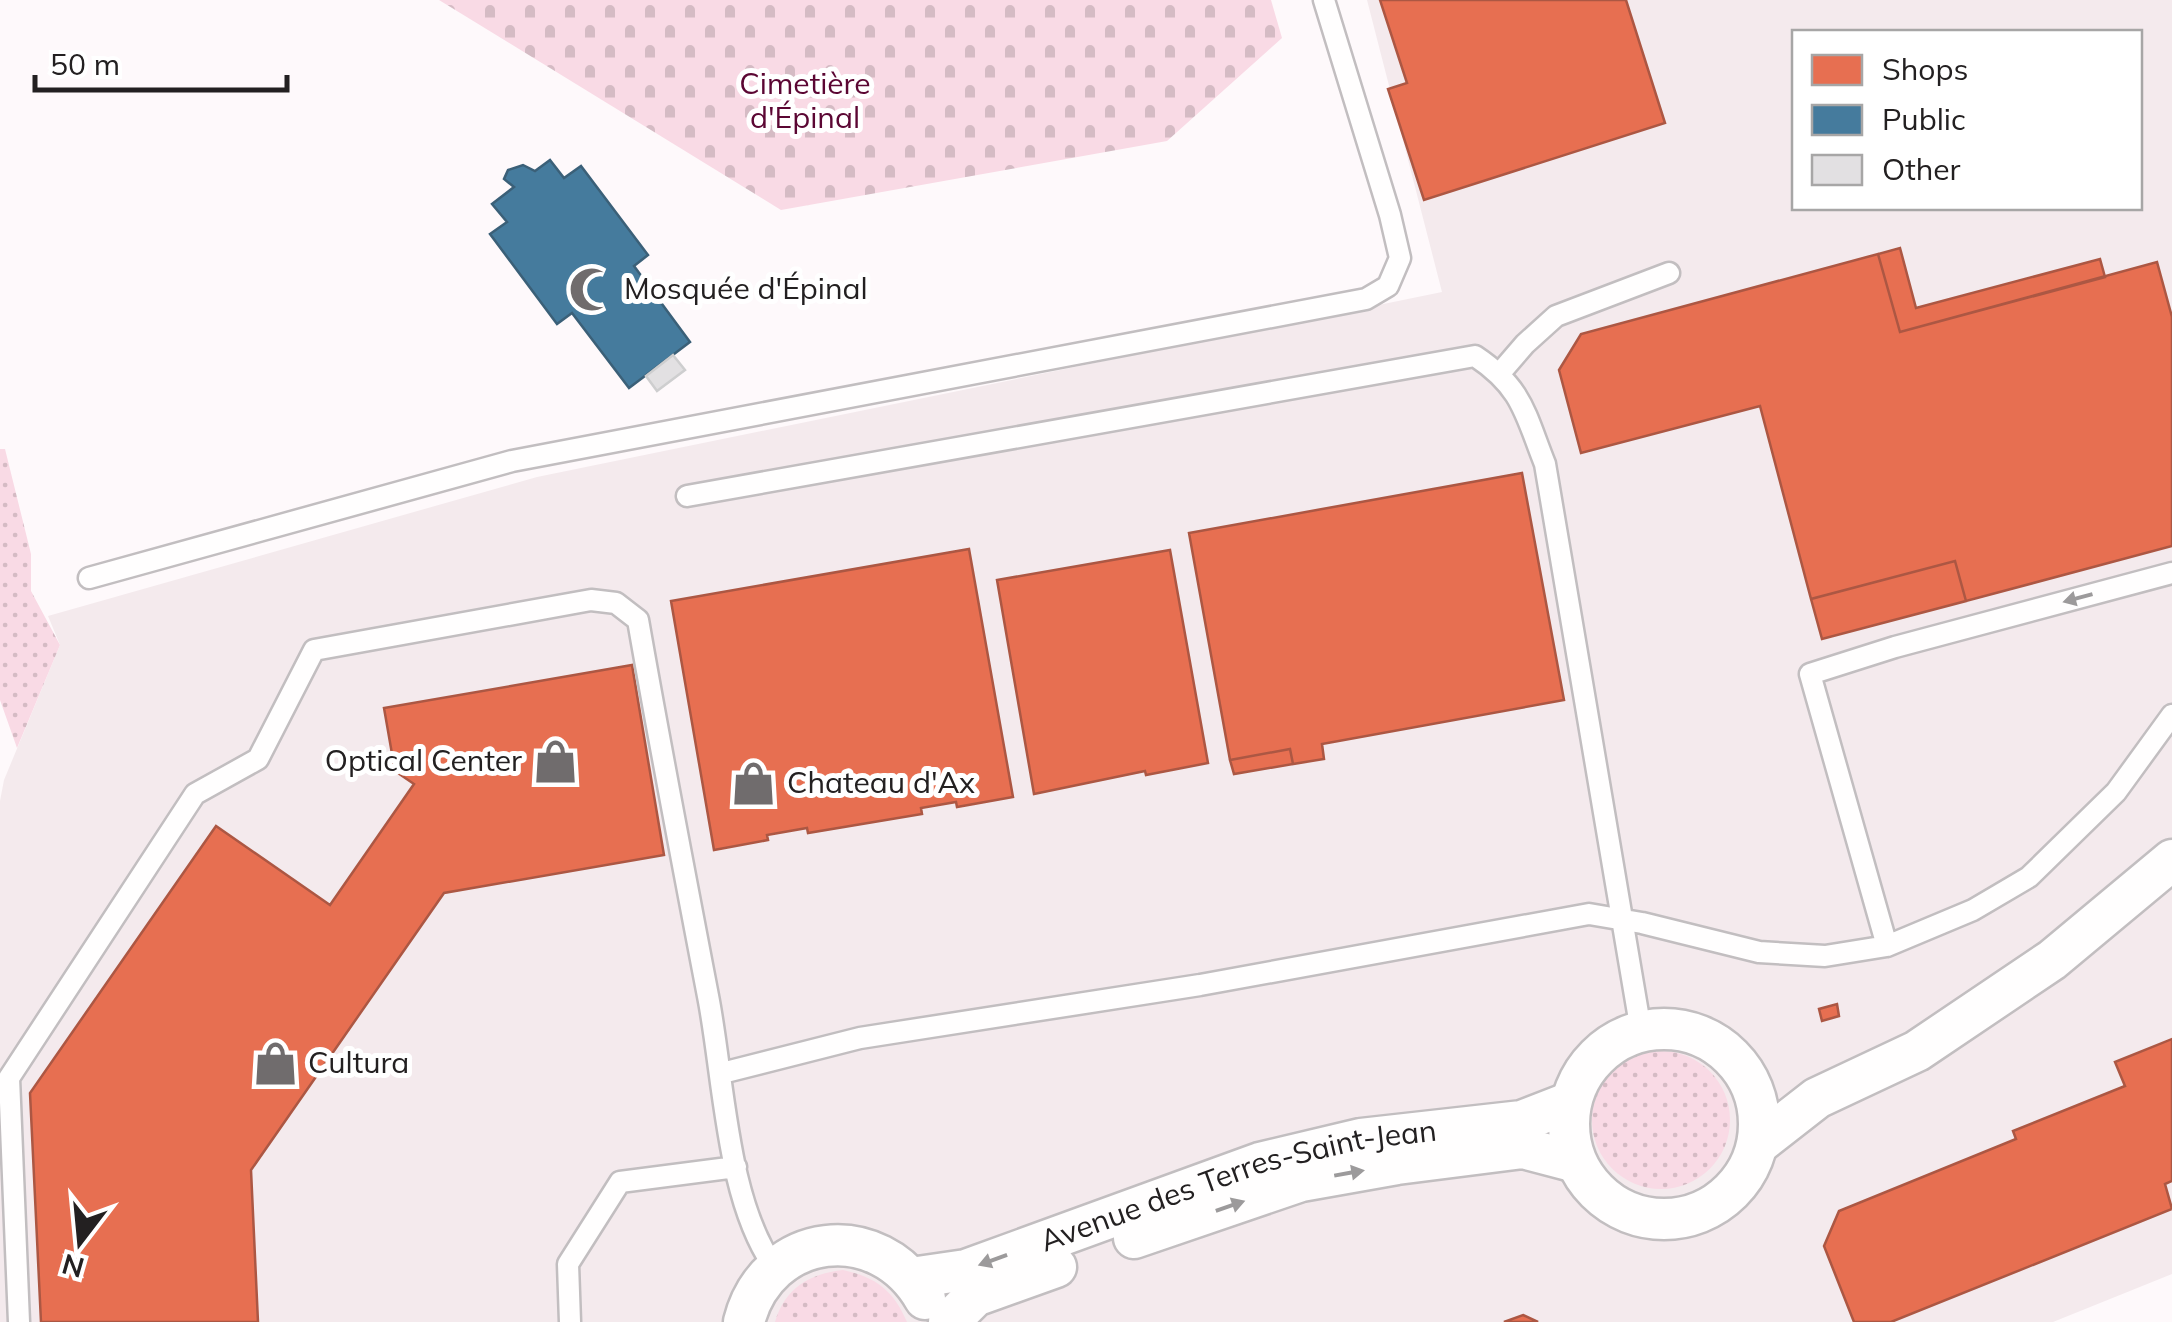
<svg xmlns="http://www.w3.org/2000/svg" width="2172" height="1322" font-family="Mulish,sans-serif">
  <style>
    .built { fill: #f4eaed; fill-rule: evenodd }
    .grass { fill: url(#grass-dots) }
    .cemetery { fill: url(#cemetery-stones) }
    .shops { fill: #e76f51; stroke: #ac5743; stroke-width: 2.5 }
    .public { fill: #457b9d; stroke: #3b6078; stroke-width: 2.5 }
    .building { fill: #e2e0e2; stroke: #cececf; stroke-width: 2.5 }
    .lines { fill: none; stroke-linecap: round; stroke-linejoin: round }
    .lane-casing { stroke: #c2bec0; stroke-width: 25 }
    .street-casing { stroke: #c2bec0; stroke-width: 45 }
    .lane { stroke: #fffefe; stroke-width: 20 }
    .street { stroke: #fffefe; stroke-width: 40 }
    .oneway { fill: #9c9a9b }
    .labels { text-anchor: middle; stroke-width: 10; stroke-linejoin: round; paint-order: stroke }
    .park-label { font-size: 30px; fill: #5b0633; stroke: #fff }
    .poi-label { font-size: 30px; fill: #232021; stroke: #fff; text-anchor: start }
    .street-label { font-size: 30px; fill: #232021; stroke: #fff }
  </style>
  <defs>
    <pattern id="grass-dots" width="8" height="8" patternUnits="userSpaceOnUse" patternTransform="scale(2.5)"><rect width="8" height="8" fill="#f9dae5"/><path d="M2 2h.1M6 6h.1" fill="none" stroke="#d5bbc4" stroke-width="1.8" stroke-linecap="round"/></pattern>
    <pattern id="cemetery-stones" width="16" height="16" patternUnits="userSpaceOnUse" patternTransform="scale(2.5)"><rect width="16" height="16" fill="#f9dae5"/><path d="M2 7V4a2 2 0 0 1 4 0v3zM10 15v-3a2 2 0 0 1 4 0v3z" fill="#d5bbc4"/></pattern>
  </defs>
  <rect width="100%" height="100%" fill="#fef9fb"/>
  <path class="built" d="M1367 0H2172V1274L2053 1322H0V801L4 780 60 645 48 616 537 477 1442 292ZM1794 32H2140V208H1794Z"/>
  <path class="grass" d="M0 449H5L31 554V591L60 645 17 748 0 700Z
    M1592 1120a69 69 0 1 1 138 0a69 69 0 1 1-138 0Z
    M843 1270C876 1277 894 1291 907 1322H775C785 1288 809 1274 843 1270Z"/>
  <path class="cemetery" d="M439 0H1271L1282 38 1167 141 781 210Z"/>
  <path class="shops" d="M1380 0H1626L1665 123 1424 200 1388 89 1407 83Z
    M1900 248 1916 308 2100 259 2105 277 1900 332 1878 254Z
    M1878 254 1900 332 2157 262 2172 317V546L1966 601 1955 561 1811 599 1760 406 1581 453 1559 370 1581 334Z
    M1522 473 1564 700 1322 744 1324 759 1293 764 1290 749 1230 760 1189 533Z
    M969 549 1013 797 957 807 956 802 921 808 922 814 808 833 807 828 767 835 768 840 714 850 671 601Z
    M1170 550 1208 763 1146 775 1145 771 1034 794 997 580Z
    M1955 561 1966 601 1822 639 1811 599Z
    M632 665 664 855 444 893 251 1170 258 1322H41L30 1093 216 826 330 905 414 784 395 771 384 708Z
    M1290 749 1293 764 1234 774 1230 760Z
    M1837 1004 1839 1016 1822 1021 1819 1009Z
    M2172 1039V1181L2165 1184 2172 1209 1891 1322H1854L1824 1246 1839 1211 2016 1139 2013 1131 2125 1086 2115 1062Z
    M1523 1315 1538 1322H1504Z"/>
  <path class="public" d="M550 160 564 178 581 166 648 255 634 266 690 342 629 388 572 313 557 324 490 234 507 222 492 204 514 187 504 179 508 170 523 165 535 171Z"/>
  <path class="building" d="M673 355 685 370 657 391 646 376Z"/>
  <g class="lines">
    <defs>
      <path id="lane" d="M1500 373 1525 344 1556 316 1669 273
        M687 496 1475 356C1523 388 1525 414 1545 464L1641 1031
        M89 578 512 461 1366 299 1388 286 1400 258 1390 215 1324 0
        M1887 946 1810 674 1895 647 2172 573
        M722 1073 860 1038 1200 985 1589 914 1642 923 1759 952 1825 956 1887 946 1973 910 2029 877 2116 792 2172 715
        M19 1322 9 1078 195 794 258 759 314 650 591 600 616 603 638 620C660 746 684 871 708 996 724 1077 726 1201 775 1268
        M570 1322 568 1264 620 1182 736 1167"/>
      <g id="street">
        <circle cx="1664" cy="1124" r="95"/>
        <path d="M1758 1144 1817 1098 1917 1051 2052 960 2172 860"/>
        <path d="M1134 1238 1301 1181 1397 1164 1523 1148 1576 1162"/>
        <path id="s1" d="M911 1278 966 1270 1260 1163 1361 1139 1522 1121 1571 1102"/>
        <path d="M744 1322C767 1231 879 1218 925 1299"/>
        <path d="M949 1322 975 1296 1056 1267"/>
      </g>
    </defs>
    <use href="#lane" class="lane-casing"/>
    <use href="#street" class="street-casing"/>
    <use href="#lane" class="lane"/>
    <use href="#street" class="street"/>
  </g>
  <defs><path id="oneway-solid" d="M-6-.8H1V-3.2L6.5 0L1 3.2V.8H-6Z" transform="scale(2.5)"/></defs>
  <g class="oneway">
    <use href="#oneway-solid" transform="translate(2078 598) rotate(165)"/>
    <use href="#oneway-solid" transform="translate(1349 1173) rotate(-10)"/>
    <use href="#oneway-solid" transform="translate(1230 1206) rotate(-19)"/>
    <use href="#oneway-solid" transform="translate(993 1260) rotate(160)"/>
  </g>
  <defs>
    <symbol id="mosque-bare" viewBox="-9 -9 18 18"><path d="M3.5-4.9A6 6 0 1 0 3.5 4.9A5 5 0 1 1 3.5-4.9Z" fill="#706c6d" stroke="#fff" stroke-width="2.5" paint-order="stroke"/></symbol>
    <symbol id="shop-bare" viewBox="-9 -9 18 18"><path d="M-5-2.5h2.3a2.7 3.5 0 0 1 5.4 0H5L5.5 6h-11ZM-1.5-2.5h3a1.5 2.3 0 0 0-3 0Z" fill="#706c6d" stroke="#fff" stroke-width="2.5" paint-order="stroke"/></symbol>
  </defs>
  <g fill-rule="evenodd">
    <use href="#mosque-bare" x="560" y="258" width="63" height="63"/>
    <use href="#shop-bare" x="524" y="730" width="63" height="63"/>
    <use href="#shop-bare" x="722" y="752" width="63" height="63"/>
    <use href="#shop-bare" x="244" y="1032" width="63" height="63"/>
  </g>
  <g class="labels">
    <g class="park-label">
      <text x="805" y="94">Cimetière<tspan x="805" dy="34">d'Épinal</tspan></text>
    </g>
    <g class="poi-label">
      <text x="624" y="299">Mosquée d'Épinal</text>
      <text x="522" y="771" text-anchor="end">Optical Center</text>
      <text x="787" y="793">Chateau d'Ax</text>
      <text x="308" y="1073">Cultura</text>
    </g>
    <g class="street-label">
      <text dy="10" stroke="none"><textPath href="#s1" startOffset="342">Avenue des Terres-Saint-Jean</textPath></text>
    </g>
  </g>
  <rect x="1792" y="30" width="350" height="180" fill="#ffffff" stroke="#a7a6a6" stroke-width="2.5"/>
  <rect x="1812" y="55" width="50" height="30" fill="#e76f51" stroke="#a7a6a6" stroke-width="2.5"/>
  <text x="1882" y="80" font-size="30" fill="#232021">Shops</text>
  <rect x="1812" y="105" width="50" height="30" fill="#457b9d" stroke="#a7a6a6" stroke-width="2.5"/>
  <text x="1882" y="130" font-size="30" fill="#232021">Public</text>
  <rect x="1812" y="155" width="50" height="30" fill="#e2e0e2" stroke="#a7a6a6" stroke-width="2.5"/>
  <text x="1882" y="180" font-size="30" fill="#232021">Other</text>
  <g transform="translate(80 1242) rotate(196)" stroke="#ffffff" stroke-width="8" paint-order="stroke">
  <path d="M0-8L18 38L0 25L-18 38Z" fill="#232021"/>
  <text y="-15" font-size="28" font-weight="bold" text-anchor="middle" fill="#232021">N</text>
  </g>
  <path d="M35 75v15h252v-15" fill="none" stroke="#232021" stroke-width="5"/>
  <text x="50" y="75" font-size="30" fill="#232021" stroke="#ffffff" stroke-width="8" paint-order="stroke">50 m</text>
</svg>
